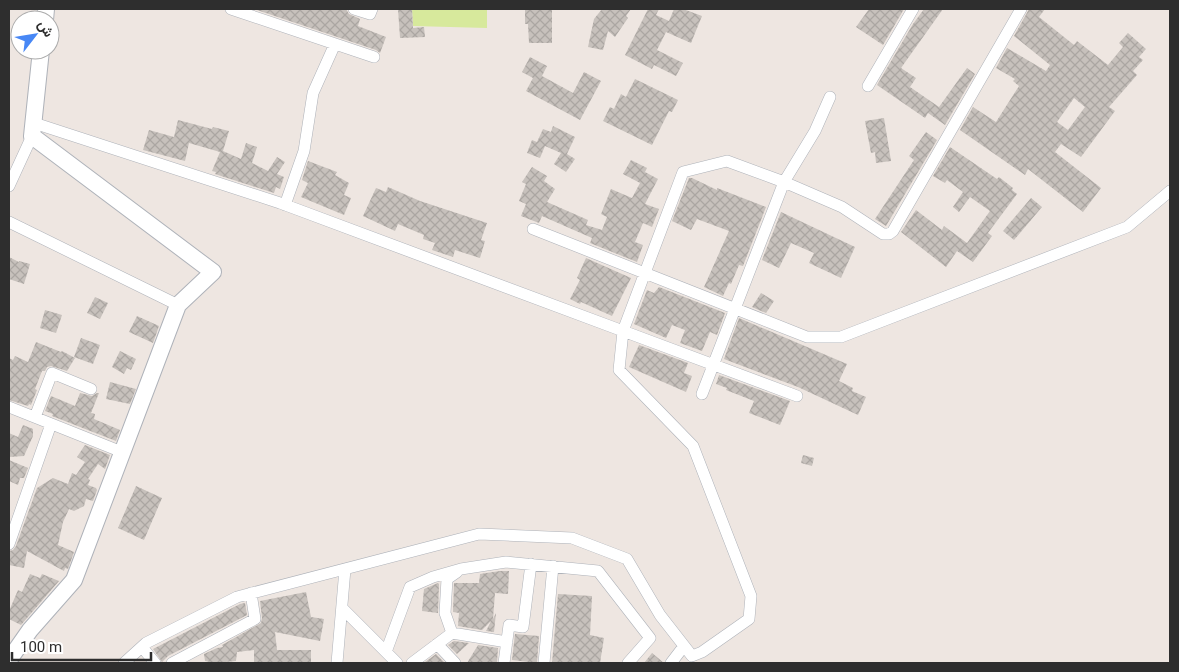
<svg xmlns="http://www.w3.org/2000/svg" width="1179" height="672" font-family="Roboto,Vazirmatn,sans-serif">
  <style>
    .pitch { fill: #d7e99c }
    .building { fill: url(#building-cross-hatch); fill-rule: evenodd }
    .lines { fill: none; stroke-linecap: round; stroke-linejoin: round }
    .street-casing { stroke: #aeb2b9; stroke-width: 12 }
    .secondary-casing { stroke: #aeb2b9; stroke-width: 18 }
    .street { stroke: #fff; stroke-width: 11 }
    .secondary { stroke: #fff; stroke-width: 16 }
  </style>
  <defs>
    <pattern id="building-cross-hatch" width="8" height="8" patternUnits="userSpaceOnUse" patternTransform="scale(1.25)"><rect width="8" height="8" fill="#c7c1bc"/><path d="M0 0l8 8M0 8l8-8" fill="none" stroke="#aba6a2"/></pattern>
  </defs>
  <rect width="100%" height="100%" fill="#eee6e1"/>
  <path class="pitch" d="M412 9H487V28L413 26Z"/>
  <path class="building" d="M254 9H346L349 14 360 19 358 26 386 37 380 53 376 50Z
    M398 9H412L413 28 424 27 425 37 400 38Z
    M525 9H552V43H529L528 24H525Z
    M602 9H631L626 16 628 18 615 37 608 31 603 50 588 47 594 19Z
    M648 9H659L656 15 669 21 674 9H683L702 16 691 43 666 32 657 50 683 63 676 76 654 65 652 69 625 55Z
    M869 9H904L883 45 856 27Z
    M924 9H943L901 68 916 78 910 87 939 107 967 68 975 74 945 125 928 113 925 118 877 85 913 24Z
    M1029 9H1045L1039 17 1074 45 1077 41 1108 65 1123 47 1119 43 1128 33 1146 49 1139 57 1143 60 1133 71 1137 75 1109 107 1115 111 1081 157 1061 144 1055 152 1101 188 1083 212 1028 169 1025 175 960 130 973 107 996 122 1019 86 1013 81 1015 79 996 68 1007 48 1046 71 1050 65 1014 36ZM1074 98 1085 107 1068 130 1057 122Z
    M530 57 547 66 542 76 573 93 584 72 601 81 580 120 526 91 533 78 522 72Z
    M635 79 678 100 672 112 669 111 652 145 603 121 610 107 614 109 621 94 626 97Z
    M884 118 891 161 876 163 875 152 871 153 865 121Z
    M178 120 212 129 213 127 229 131 223 151 241 159 246 143 257 147 252 163 268 171 277 157 285 162 277 174 284 177 280 189 276 187 274 193 215 174 216 172 212 171 220 152 189 143 185 161 143 150 149 130 174 137Z
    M553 126 575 137 567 154 575 159 566 172 554 164 561 153 545 146 540 158 527 153 532 140 537 142 543 129 551 132Z
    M926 132 937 140 886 226 875 219 914 160 909 156Z
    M950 147 997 179 999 177 1013 188 1012 190 1017 194 988 233 992 236 973 262 957 251 946 267 901 232 916 210 942 230 944 226 967 243 990 211 970 197 959 212 953 207 963 192 947 180 945 183 933 176Z
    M631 160 647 168 645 172 658 179 645 204 659 209 652 227 643 223 635 242 643 245 637 262 590 243 592 238 542 216 539 223 521 216 526 204 519 201 526 184 522 182 532 167 547 176 544 181 555 189 547 202 588 220 586 225 602 230 607 217 601 214 611 189 632 198 640 183 623 174Z
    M308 161 337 172 335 175 349 183 344 195 351 198 344 215 301 197 308 183 302 180Z
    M689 178H692L717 190V188L766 207 743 266 739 265 731 284 729 283 723 296 704 287 729 231 697 219 691 230 672 221Z
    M388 187 420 201 487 223 481 240 485 241 480 258 455 250 453 257 432 250 435 243 423 239 424 235 398 224 395 231 363 216 376 188 386 192Z
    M1031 198 1042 207 1014 240 1003 231Z
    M781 212 855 247 841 278 809 263 814 253 791 243 779 268 762 260Z
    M9 257 19 262V261L30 264 24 284 9 279Z
    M586 258 631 278 612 316 581 302 580 304 570 299 580 280 577 278Z
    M659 287 725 313 717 335 710 332 702 351 680 343 685 330 672 325 666 338 634 324 647 290 654 293Z
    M761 293 774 301 766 313 752 307Z
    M95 297 108 303 100 319 87 313Z
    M45 310 62 315 56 333 40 328Z
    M137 316 159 326 153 343 129 332Z
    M739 318 847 364 839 381 853 388 852 391 866 397 858 415 798 387 724 359Z
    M81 338 100 345 93 364 74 357Z
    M36 342 61 352 62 351 75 358 67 371 51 366 47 367 45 371H42L35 389 37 390 31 405 29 404 28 406 9 400V358L13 360 15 356 28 362Z
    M639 345 688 363 684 373 692 376 686 392 629 367Z
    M120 351 136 359 131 370 127 368 124 374 112 367Z
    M719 375 790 401 780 425 749 413 754 401 726 390 727 388 716 384Z
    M110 382 136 389 130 404 106 399Z
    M80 393 92 396 97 393H99L91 413 95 414 94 419 120 430 116 441 52 416 53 414 45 411 51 396 75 406Z
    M23 425 33 429V436L24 456 9 457V433L18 437Z
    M85 445 110 455 105 469 98 464 88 479 90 480 88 485 96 488 97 490 93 501 86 499 84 506 74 511 69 509 63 522 58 545 74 552 68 569 65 568 64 571 27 551 24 568 9 565V551L13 550 16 546 37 488 53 478 68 484 72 473 76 475 85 462 77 457Z
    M803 455 814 458 812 466 801 463Z
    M9 460 28 468 24 478H20L18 485 9 481Z
    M136 486 162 498 144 540 118 528Z
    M500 571H509L508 594 495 593 493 619 496 613 494 632 486 631 491 621 482 630 458 626 459 613 453 612 454 583H479L480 574Z
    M30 574 40 578 42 574 59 581 21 625 9 619V611L18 590 22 592Z
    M438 583 439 584 438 613 422 611 424 589Z
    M306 592 311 617 324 619 320 641 275 632 277 650H311V663H254V650L237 652 236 661 215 663 205 661 204 654 217 648 223 647 222 645 261 623 262 618 260 601Z
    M558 594 592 596 590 635 604 638 600 663H552Z
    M245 603 247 615 168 656 162 662 153 649 240 604Z
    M515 634 539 636 537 663 512 660Z
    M454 641 469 643 457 654 448 645Z
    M478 645 498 648 497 663H467Z
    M652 653 664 663H644Z
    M436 654 445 663 425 662Z"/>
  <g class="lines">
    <defs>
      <path id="street" d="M231 9 374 57
        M354 9 370 14 372 9
        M868 86 913 9
        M830 97 815 131 784 182 842 207 883 234H889L893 231 1021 9
        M34 123 280 203 623 331 683 172 727 161 784 182 702 394
        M9 186 32 136
        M285 205 304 151 313 93 335 44
        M9 222 178 305
        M533 229 807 337H841L1127 227 1170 191
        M9 407 122 452
        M35 417 52 373 91 389
        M9 544 51 424
        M342 608 397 663
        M452 633 445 613 447 579 457 572
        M437 644 455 663
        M142 647 155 663
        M386 652 410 587 433 577 461 569 506 562 598 571 650 638 628 663
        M124 663 146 643 237 597 479 534 572 538 627 559 660 615 692 656 702 652 749 619 751 596 693 446 619 370 623 331 797 396
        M172 663 255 619 251 593
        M337 663 345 569
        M412 663 452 633 507 642
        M504 663 509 625 523 627 531 564
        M544 663 553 566
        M671 663 684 646"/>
      <path id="secondary" d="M45 20 46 9
        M9 660 30 630 74 580 178 305 213 272 32 136 41 50"/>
    </defs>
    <use href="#street" class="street-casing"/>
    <use href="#secondary" class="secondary-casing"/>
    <use href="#street" class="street"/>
    <use href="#secondary" class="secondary"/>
  </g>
  <rect width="1179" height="672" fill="none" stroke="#2e2e2e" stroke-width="20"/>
  <g transform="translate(35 35) rotate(59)"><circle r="24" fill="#ffffff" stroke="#ababab"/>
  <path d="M0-4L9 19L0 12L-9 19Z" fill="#4787f5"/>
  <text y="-8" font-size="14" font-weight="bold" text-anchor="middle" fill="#2e2e2e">ش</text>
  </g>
  <path d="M12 652v8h139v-8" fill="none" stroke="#2e2e2e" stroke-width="2.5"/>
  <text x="20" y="652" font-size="15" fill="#2e2e2e" stroke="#ffffff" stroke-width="4" paint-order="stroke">100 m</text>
</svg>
